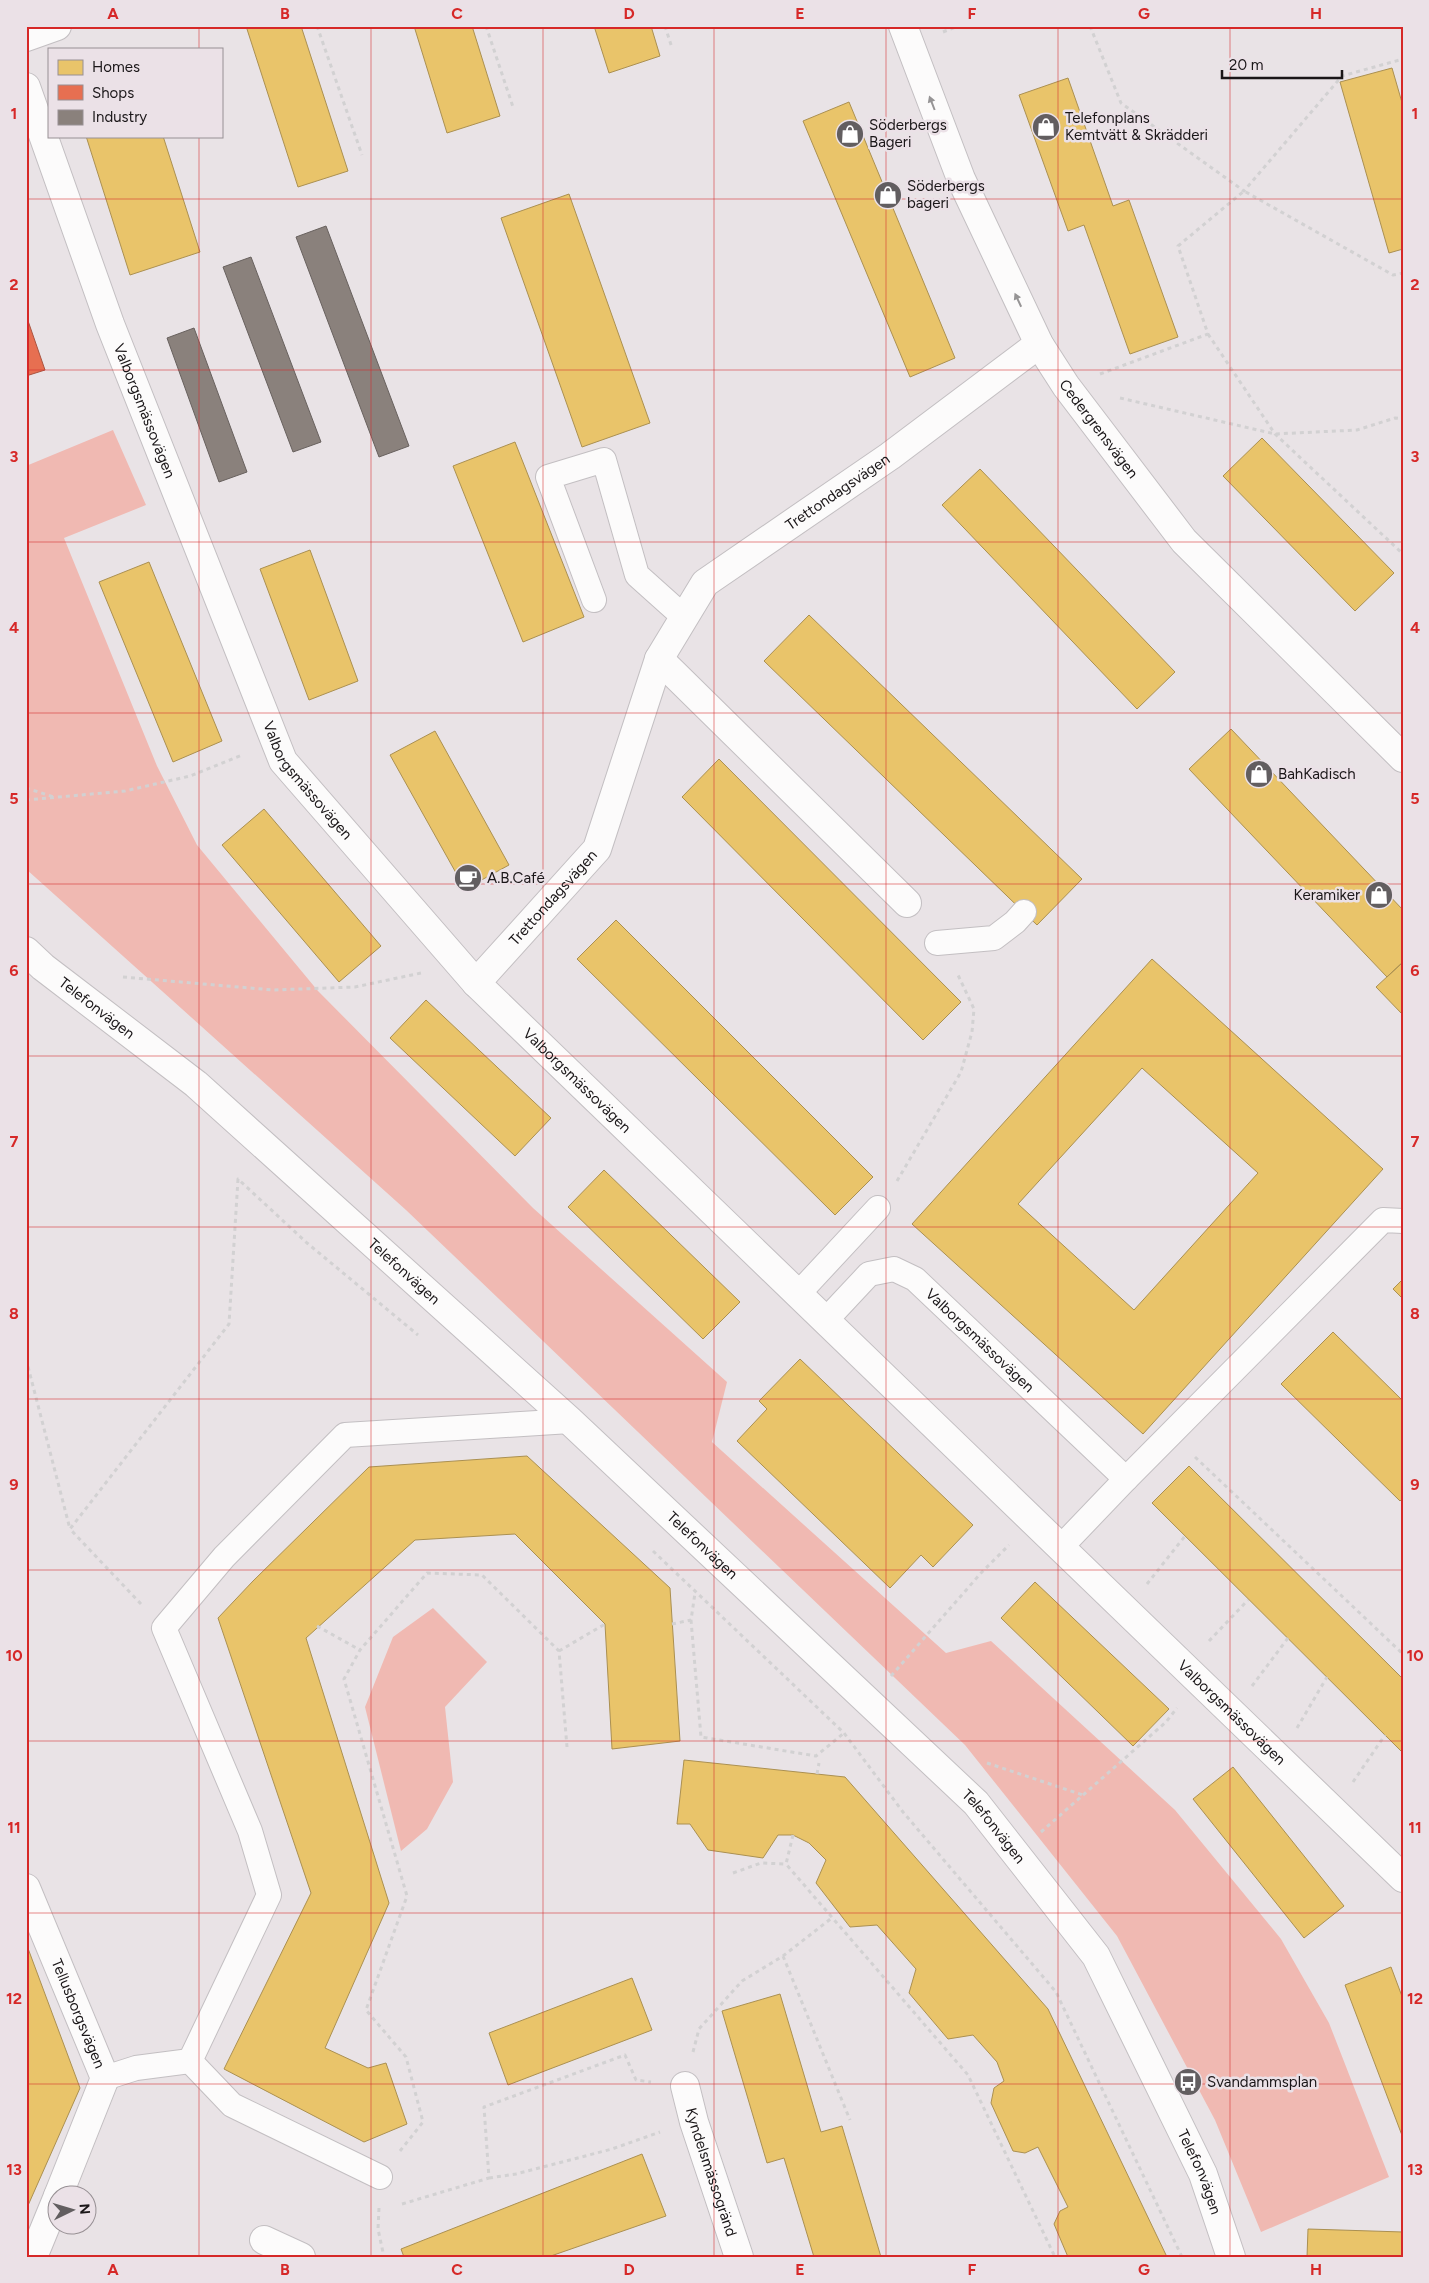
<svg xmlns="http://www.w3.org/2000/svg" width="1429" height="2283" font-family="Figtree,sans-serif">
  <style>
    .green { fill: #f0b9b2 }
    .homes { fill: #e9c46a; stroke: #ab9051; fill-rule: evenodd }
    .shops { fill: #e76f51; stroke: #aa5440 }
    .industry { fill: #8a817c; stroke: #68615e }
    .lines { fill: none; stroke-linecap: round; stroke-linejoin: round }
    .service-casing { stroke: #c3bfc2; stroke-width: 26 }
    .minor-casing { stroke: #c3bfc2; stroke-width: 30 }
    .path { stroke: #d2d1d2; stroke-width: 3; stroke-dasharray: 4 4; stroke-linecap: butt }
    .service { stroke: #fcfbfb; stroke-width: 24 }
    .minor { stroke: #fcfbfb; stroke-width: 28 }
    .oneway { fill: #969495 }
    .grid { fill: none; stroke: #d62828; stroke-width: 1; stroke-opacity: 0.55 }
    .labels { text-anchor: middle; stroke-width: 5; stroke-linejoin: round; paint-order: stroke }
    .poi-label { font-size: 15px; fill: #1a1618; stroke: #ebe1e7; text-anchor: start }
    .street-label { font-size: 15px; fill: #1a1618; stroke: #ebe1e7 }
    .neatline { fill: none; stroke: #d62828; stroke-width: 2 }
    .grid-label { font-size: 16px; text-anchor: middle; font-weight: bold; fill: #d62828 }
  </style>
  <rect width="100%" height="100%" fill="#e9e3e6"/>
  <path class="green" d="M113 430 146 505 64 538 157 766 197 845 318 991 533 1208 727 1382 712 1442 946 1653 991 1641 1175 1810 1281 1939 1329 2023 1389 2177 1261 2232 1215 2120 1117 1936 965 1745 406 1210 26 869V466Z
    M433 1608 487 1662 445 1707 453 1782 427 1829 401 1851 365 1707 393 1637Z"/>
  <path class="homes" d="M246 26H301L348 171 298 187Z
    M414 26H472L500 116 447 133Z
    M594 26H651L660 56 609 73Z
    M1392 68 1403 106V249L1389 253 1340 82Z
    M1068 78 1113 206 1129 200 1178 337 1130 354 1084 225 1068 231 1019 95Z
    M849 102 955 358 910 377 803 121Z
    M86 136H163L200 252 130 275Z
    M569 194 650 423 582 447 501 218Z
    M1262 438 1394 573 1355 611 1223 476Z
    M515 442 584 617 523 642 453 466Z
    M980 469 1175 672 1137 709 942 505Z
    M310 550 358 681 309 700 260 569Z
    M149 562 222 741 173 762 99 582Z
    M809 615 1082 879 1037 925 764 661Z
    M1231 729 1403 910V962L1387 977 1189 769Z
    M435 731 509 865 465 889 390 755Z
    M719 759 961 1002 923 1040 682 797Z
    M264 809 381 946 339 982 222 845Z
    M616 920 873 1177 835 1215 577 959Z
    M1152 959 1383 1169 1143 1434 912 1224ZM1142 1068 1258 1173 1134 1310 1018 1204Z
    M1403 962V1015L1376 987Z
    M426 1000 551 1118 515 1156 390 1038Z
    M604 1170 740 1302 703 1339 568 1207Z
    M1403 1279V1299L1393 1289Z
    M1333 1332 1403 1401V1498L1400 1501 1281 1384Z
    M800 1359 973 1525 933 1567 921 1555 890 1588 737 1441 767 1409 759 1401Z
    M527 1456 670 1588 680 1741 612 1749 605 1624 515 1534 415 1540 306 1638 389 1903 325 2048 368 2068 386 2063 407 2124 364 2142 224 2069 311 1893 218 1618 253 1581 369 1467Z
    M1189 1466 1403 1679V1753L1152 1503Z
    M1035 1582 1169 1709 1133 1746 1001 1618Z
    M684 1760 845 1777 1048 2009 1167 2257H1068L1054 2224 1060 2211 1068 2207 1038 2147 1025 2153 1013 2151 991 2103 994 2088 1004 2081 997 2062 973 2035 948 2039 909 1993 916 1969 877 1925 850 1927 816 1883 826 1860 809 1843 793 1835H778L763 1858 708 1850 690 1824H677Z
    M1233 1767 1344 1906 1304 1938 1193 1799Z
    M26 1943 80 2088 26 2210Z
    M1391 1967 1403 1999V2138L1345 1985Z
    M632 1978 652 2030 508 2085 489 2033Z
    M780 1994 821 2132 842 2126 881 2257H814L784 2158 767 2163 722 2011Z
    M642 2154 666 2216 548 2257H404L401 2249Z
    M1308 2229 1403 2232V2257H1307Z"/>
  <path class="shops" d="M26 315 45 370 26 376Z"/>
  <path class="industry" d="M326 226 409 446 379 457 296 237Z
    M251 257 321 442 293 452 223 267Z
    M194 328 247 472 219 482 167 338Z"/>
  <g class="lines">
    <defs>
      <g id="service">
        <path d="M594 600 548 477 604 460 637 575 685 618"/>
        <path d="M937 943 994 938 1015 922 1024 912"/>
        <path d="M798 1294 878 1208"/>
        <path id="s1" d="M826 1320 869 1274 894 1269 915 1279 1126 1479 1060 1548"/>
        <path d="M1126 1479 1383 1220 1403 1221"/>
        <path d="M105 2078 136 2068 190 2061"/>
        <path d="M380 2177 232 2105 190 2061 269 1895 250 1831 164 1628 224 1557 345 1435 570 1421"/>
      </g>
      <g id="minor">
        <path id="s2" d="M903 26 961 179 1039 344 1066 386 1184 541 1403 758"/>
        <path d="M26 37 57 26"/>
        <path id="s3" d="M26 87 110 324 283 761 476 983 1403 1878"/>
        <path d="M659 659 907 903"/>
        <path id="s4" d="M26 951 43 967 196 1084 570 1421 976 1803 1096 1956 1203 2174 1231 2257"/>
        <path id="s5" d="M476 983 597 849 659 659 705 583 890 456 1039 344"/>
        <path id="s6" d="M26 1888 105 2078 58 2196"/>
        <path id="s7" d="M685 2086 694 2122 739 2257"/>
        <path d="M264 2240 301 2257"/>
        <path d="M33 2257 58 2196"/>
      </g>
    </defs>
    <use href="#service" class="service-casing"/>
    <use href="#minor" class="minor-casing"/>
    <path class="path" d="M317 26 362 155
      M486 26 513 107
      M665 26 672 48
      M1090 26 1121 103 1244 191 1342 76 1403 59
      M943 32 958 26
      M1208 334 1275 434 1403 554
      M1100 374 1208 334 1178 246 1244 191 1393 275 1403 273
      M1120 398 1275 434 1357 430 1395 418 1403 419
      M26 788 54 797
      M26 800 125 791 190 776 242 755
      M123 977 273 990 355 987 421 973
      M897 1181 961 1072 972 1032 974 1009 958 975
      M26 1359 70 1529
      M1195 1457 1403 1654
      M653 1551 844 1733 903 1812 1056 1992 1182 2257
      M1147 1584 1185 1536
      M141 1604 70 1529 229 1324 238 1179 307 1243 418 1335
      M691 1620 701 1737 816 1756 844 1733
      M672 1624 691 1620 695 1593
      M317 1626 360 1650
      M1209 1641 1248 1600
      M559 1651 605 1624
      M891 1676 981 1573 1009 1545
      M1252 1686 1288 1638
      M1297 1728 1327 1677
      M987 1763 1083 1795
      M817 1774 819 1763
      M1353 1782 1385 1735
      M1041 1832 1166 1722 1177 1708
      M793 1835 786 1864 968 2075 1055 2257
      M733 1873 761 1863 786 1864
      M783 1956 850 2120
      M693 2052 699 2029 742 1981 783 1956 833 1917
      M400 2151 423 2122 406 2057 366 2010 407 1896 344 1679 360 1650 427 1573 482 1575 559 1651 567 1747
      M489 2178 516 2174 612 2149 660 2132
      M402 2204 489 2178 484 2107 625 2055 636 2080 651 2082
      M379 2208 378 2229 384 2257"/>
    <use href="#service" class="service"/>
    <use href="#minor" class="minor"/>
  </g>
  <defs><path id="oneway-solid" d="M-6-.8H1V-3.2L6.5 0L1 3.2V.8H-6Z" transform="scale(1.25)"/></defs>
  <g class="oneway">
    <use href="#oneway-solid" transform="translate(932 103) rotate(-111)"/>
    <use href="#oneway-solid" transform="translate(1018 300) rotate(-115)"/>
  </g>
  <path class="grid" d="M199 26V49M371 26V2257M543 26V2257M714 26V2257M886 26V2257M1058 26V2257M1230 26V2257M199 136V2257M26 199H1403M26 370H1403M26 542H1403M26 713H1403M26 884H1403M26 1056H1403M26 1227H1403M26 1399H1403M26 1570H1403M26 1741H1403M26 1913H1403M26 2084H1403"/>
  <defs>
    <symbol id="shop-disc" viewBox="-11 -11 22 22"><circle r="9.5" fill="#625e60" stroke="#ebe1e7"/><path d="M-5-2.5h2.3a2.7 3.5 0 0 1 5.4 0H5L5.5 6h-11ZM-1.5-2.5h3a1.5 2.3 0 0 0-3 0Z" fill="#fff"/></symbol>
    <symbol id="cafe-disc" viewBox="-11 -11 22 22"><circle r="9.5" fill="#625e60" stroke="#ebe1e7"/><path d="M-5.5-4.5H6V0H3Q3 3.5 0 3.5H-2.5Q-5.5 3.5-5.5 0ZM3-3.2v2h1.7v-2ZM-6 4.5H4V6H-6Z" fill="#fff"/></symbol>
    <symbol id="bus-disc" viewBox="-11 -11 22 22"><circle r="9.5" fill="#625e60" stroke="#ebe1e7"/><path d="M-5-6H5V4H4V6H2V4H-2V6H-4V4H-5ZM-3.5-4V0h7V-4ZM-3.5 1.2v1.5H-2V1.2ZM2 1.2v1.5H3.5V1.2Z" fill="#fff"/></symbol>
  </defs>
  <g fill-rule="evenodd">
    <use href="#shop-disc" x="1030" y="111" width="32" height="32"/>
    <use href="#shop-disc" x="834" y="118" width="32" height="32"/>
    <use href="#shop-disc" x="872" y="179" width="32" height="32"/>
    <use href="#shop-disc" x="1243" y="758" width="32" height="32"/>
    <use href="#cafe-disc" x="452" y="862" width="32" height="32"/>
    <use href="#shop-disc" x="1363" y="879" width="32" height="32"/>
    <use href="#bus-disc" x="1172" y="2066" width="32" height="32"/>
  </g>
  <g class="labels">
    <g class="poi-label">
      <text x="1065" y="123">Telefonplans<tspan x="1065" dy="17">Kemtvätt &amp; Skrädderi</tspan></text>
      <text x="869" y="130">Söderbergs<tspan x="869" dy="17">Bageri</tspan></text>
      <text x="907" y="191">Söderbergs<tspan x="907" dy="17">bageri</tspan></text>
      <text x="1278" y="779">BahKadisch</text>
      <text x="487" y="883">A.B.Café</text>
      <text x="1360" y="900" text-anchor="end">Keramiker</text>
      <text x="1207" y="2087">Svandammsplan</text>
    </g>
    <g class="street-label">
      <text dy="5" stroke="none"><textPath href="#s3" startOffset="345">Valborgsmässovägen</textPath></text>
      <text dy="5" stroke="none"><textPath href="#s2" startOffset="450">Cedergrensvägen</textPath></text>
      <text dy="5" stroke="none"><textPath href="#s5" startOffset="630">Trettondagsvägen</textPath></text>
      <text dy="5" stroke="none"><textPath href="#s3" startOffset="751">Valborgsmässovägen</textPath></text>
      <text dy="5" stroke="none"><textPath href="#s5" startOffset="115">Trettondagsvägen</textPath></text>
      <text dy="5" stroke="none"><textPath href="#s4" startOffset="91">Telefonvägen</textPath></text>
      <text dy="5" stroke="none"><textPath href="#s3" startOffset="1156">Valborgsmässovägen</textPath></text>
      <text dy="5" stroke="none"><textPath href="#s4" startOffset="496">Telefonvägen</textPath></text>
      <text dy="5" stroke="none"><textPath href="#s1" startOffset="201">Valborgsmässovägen</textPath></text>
      <text dy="5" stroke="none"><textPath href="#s4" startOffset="901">Telefonvägen</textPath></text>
      <text dy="5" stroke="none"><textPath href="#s3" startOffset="2066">Valborgsmässovägen</textPath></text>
      <text dy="5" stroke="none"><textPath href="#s4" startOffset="1306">Telefonvägen</textPath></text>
      <text dy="5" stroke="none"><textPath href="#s6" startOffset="136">Tellusborgsvägen</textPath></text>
      <text dy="5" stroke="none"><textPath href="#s7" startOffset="90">Kyndelsmässogränd</textPath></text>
      <text dy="5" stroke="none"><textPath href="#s4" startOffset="1711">Telefonvägen</textPath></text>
    </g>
  </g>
  <rect width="1429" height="2283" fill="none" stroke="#ebe1e7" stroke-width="55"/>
  <rect x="48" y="48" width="175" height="90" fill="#ebe1e7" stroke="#979094"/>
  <rect x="58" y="60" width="25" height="15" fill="#e9c46a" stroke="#979094"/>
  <text x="92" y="72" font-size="15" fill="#1a1618">Homes</text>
  <rect x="58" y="85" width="25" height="15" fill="#e76f51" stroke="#979094"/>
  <text x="92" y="98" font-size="15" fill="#1a1618">Shops</text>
  <rect x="58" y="110" width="25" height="15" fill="#8a817c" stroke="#979094"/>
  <text x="92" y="122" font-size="15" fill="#1a1618">Industry</text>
  <g transform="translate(72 2210) rotate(85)"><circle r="24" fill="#ebe1e7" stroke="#979094"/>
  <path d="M0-4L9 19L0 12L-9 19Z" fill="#625e60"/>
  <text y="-8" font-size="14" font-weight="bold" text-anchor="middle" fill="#1a1618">N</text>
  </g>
  <path d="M1222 70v8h120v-8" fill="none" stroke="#1a1618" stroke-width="2.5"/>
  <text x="1229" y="70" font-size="15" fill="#1a1618" stroke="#ebe1e7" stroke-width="4" paint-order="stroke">20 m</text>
  <rect x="28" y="28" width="1374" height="2228" class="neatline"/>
  <g class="grid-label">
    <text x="113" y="19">A</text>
    <text x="285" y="19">B</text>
    <text x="457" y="19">C</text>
    <text x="629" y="19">D</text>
    <text x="800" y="19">E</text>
    <text x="972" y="19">F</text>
    <text x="1144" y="19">G</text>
    <text x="1316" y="19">H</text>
    <text x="14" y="119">1</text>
    <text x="1415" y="119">1</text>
    <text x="14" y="290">2</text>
    <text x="1415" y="290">2</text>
    <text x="14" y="462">3</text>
    <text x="1415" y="462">3</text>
    <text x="14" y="633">4</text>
    <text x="1415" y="633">4</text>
    <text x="14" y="804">5</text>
    <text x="1415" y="804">5</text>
    <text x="14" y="976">6</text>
    <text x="1415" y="976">6</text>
    <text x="14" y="1147">7</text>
    <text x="1415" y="1147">7</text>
    <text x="14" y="1319">8</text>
    <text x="1415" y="1319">8</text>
    <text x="14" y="1490">9</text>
    <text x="1415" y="1490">9</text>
    <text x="14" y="1661">10</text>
    <text x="1415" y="1661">10</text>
    <text x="14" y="1833">11</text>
    <text x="1415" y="1833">11</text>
    <text x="14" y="2004">12</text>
    <text x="1415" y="2004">12</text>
    <text x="14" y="2175">13</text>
    <text x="1415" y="2175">13</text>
    <text x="113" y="2275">A</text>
    <text x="285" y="2275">B</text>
    <text x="457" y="2275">C</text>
    <text x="629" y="2275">D</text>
    <text x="800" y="2275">E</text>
    <text x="972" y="2275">F</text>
    <text x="1144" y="2275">G</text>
    <text x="1316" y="2275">H</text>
  </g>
</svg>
